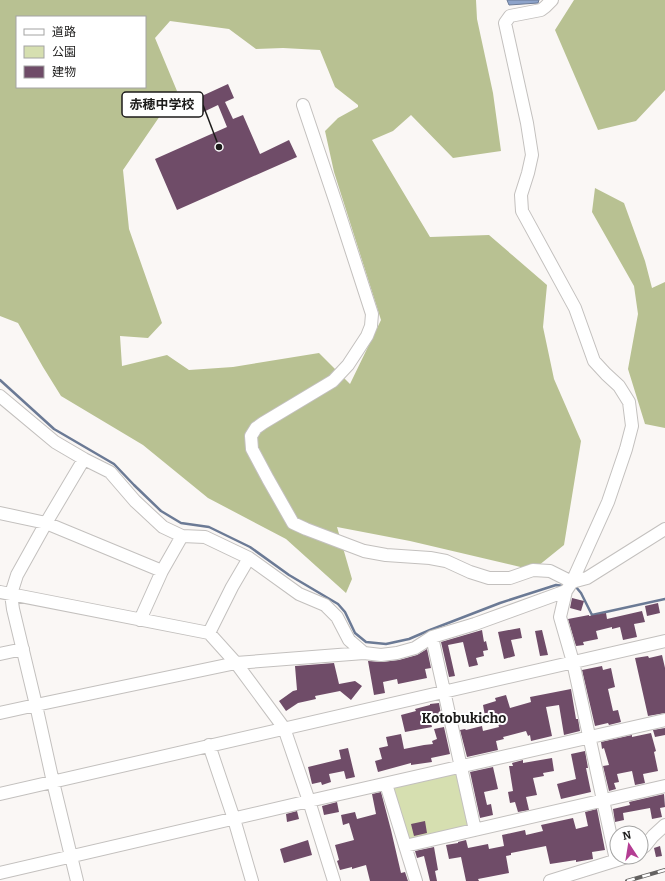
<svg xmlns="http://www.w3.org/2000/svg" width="665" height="881" font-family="Bitter,'Noto Sans JP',serif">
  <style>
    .green { fill: #d6dfb0 }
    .forest { fill: #b8c192; fill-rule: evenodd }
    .water { fill: #8da3ca; stroke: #6b7a95 }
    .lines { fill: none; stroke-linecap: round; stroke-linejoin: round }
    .stream { stroke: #6b7a95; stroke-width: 2.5 }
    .building { fill: #6f4c68 }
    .minor-casing { stroke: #c3c0be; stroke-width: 14 }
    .minor { stroke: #fff; stroke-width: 12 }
    .rail-casing { stroke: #646261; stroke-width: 4 }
    .rail { stroke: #fff; stroke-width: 2.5; stroke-dasharray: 8; stroke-linecap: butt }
    .labels { text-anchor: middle; stroke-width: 4; stroke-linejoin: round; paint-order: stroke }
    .quarter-label { font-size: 14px; font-weight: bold; fill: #1c1b1a; stroke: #fff }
    .leader { fill: none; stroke: #1c1b1a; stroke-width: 1.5 }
    .callout-dot { fill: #1c1b1a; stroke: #fff; stroke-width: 1.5 }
    .callout { fill: #fff; stroke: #1c1b1a; stroke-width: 1.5 }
    .callout-label { font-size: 13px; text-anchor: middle; font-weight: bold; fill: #1c1b1a }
  </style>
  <rect width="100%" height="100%" fill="#faf7f5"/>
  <path class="green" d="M454 771 458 774 471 824 468 827 409 840 391 790 393 786Z"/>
  <path class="forest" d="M0 0H476L477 19 493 93 501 151 453 158 411 115 393 131 372 140 430 237 489 235 547 285 543 327 554 379 581 441 564 545 533 570 410 541 337 527 352 579 346 593 286 539 208 498 143 445 61 396 43 367 18 323 0 316ZM17 17H145V87H17ZM170 21 229 29 256 49 283 48 320 50 335 87 358 105V107L338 118 325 131 334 172 381 320 350 384 319 353 233 367 189 370 167 355 122 366 120 336 148 338 162 323 129 229 123 170 177 91 155 38Z
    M574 0H665V90L636 121 598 130 555 30Z
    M595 188 624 203 645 261 652 288 665 282V428L645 424 628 369 638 314 634 286 592 212Z"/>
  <path class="water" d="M507 0H539L538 3 509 5Z"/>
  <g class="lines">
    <path class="stream" d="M0 380 54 429 114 464 134 485 161 511 181 523 209 527 250 547 289 575 338 604 345 612 355 633 366 642 386 644 409 639 430 630 500 603 556 585 564 586
      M573 587H576L581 593 592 615 665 599"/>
  </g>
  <path class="building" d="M228 84 234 98 225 102 233 119 243 115 260 154 289 140 297 157 177 210 155 159 227 127 218 105 197 115 191 101Z
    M572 598 584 601 581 611 570 608Z
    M658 603 660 613 647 616 645 606Z
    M642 611 645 622 634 624 637 637 623 640 620 627 612 629V627L596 631 598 639 583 642 584 645 576 646 568 619 589 615V616L606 613 607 619Z
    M520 628 522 638 511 640 515 656 504 659 498 632Z
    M482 630 484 642 486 641 488 650 483 651 484 656 476 658 478 665 469 667 463 642 448 645 455 676 449 677 441 642Z
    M542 630 548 655 540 656 535 631Z
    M427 649 431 668 425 669 427 678 398 684 397 679 383 682 385 693 374 695 368 661 382 662 399 660 417 655Z
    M662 655 665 668V713L648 716 635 658 648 656 649 658Z
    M334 663 339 684 355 681 362 686 351 700 340 691 315 696 316 699 298 703 286 711 279 701 293 691 297 690 295 666Z
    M602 666 603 670 611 668 615 687 608 689 613 711 618 710 621 722 609 725 608 723 595 726 582 670Z
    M571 689 576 719H578L580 731 564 735 559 705 546 707 552 736 531 741 530 735 528 736 526 731 503 737 504 739 496 741 498 750 467 757 460 730 465 729 466 730 482 726 483 731 499 727 495 713 485 716 483 705 496 701 495 698 506 695 510 708 531 702 530 697Z
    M439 703 441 714 429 716 432 727 405 732 401 715 416 711 415 709 430 705V704Z
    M444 727 450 754 431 758 432 762 411 765V763L378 772 375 761 382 759 379 748 388 746 386 737 401 734 404 749 424 745 433 744 432 741 437 739 434 729Z
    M665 728V735L655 737 653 730Z
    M651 733 656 751 654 752 658 771 643 774 645 783 635 785 632 771 617 774 619 782 614 783 616 789 609 791 603 766 609 765 604 748 602 749 601 742 632 735V737Z
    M348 748 355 777 346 779 344 771 329 774 331 782 322 785 321 782 312 784 308 767 341 759 339 750Z
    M585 751 588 768H586L591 792 561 799 557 784 576 779 571 754Z
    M552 758 554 771 543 773 544 776 533 778 537 795 526 797 529 810 518 812 515 802 510 803 508 792 513 791 509 766H513L512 763 523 760V763Z
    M493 767 498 789 484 792 487 805 491 804 493 815 480 818 470 772Z
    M381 792 391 830 401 873 405 872 408 881H370L366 865 352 869V867L340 870 337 861 339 860 335 845 354 840 349 823 343 825 341 815 355 812 357 819 376 814 372 794Z
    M664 794 665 807 660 808 662 817 652 819 650 808 623 813 624 820 615 822 613 809 630 805 629 802Z
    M337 802 339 812 324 815 322 806Z
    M597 809 605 850 592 852 593 859 576 862V860L550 864 546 846 511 853V855L506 856 509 873 478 879 479 881H466L461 857 449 859 446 845 458 843V842L466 840 468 848 488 844 489 849 504 846 502 835 525 830 526 835 543 831 541 825 573 818 576 829 588 826 585 812Z
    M297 811 299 819 287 822 286 814Z
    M425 821 427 833 414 836 411 824Z
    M308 840 312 855 284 863 280 849Z
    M660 846 662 856 656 857 654 848Z
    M434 847 438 870 435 871 437 881H430L424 856 417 858 415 851Z"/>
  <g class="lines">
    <defs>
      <path id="minor" d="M552 0 545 7 541 10 510 16 505 23 527 123 532 155 528 173 521 195 522 211 575 308 594 361 606 374 619 386 629 402 632 426 626 449 608 502 572 582 566 591 560 617 573 662 616 860
        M303 105 336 203 372 314 371 326 367 336 348 365 333 381 263 423 256 428 251 436 252 449 268 479 293 523 306 529 364 551 386 555 430 558 446 561 470 572 489 578H510L533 570 550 571 572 582 587 578 665 529
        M0 396 55 442 84 459 110 472 135 501 163 527 182 536 205 537 249 558 299 594 325 605 337 617 349 640 364 653
        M0 513 46 523 162 571
        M0 592 209 633 236 663 284 728 309 801 334 881
        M140 620 162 571 182 536
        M209 633 232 587 249 558
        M432 637 444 691 475 830
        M0 654 23 649
        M0 713 36 705 236 663 364 653 381 655 397 653 415 648 432 637 475 624 566 591
        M209 745 234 819 252 881
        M386 784 416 881
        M0 794 665 641
        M405 846 665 786
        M641 849 645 846 653 836 665 825
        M0 873 309 801 665 720
        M77 881 53 782 36 705 13 609 11 594 17 575 46 523 84 459
        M550 881 627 857"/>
    </defs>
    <use href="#minor" class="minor-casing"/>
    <use href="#minor" class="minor"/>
    <defs>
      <path id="rail" d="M627 881 665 870"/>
    </defs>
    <use href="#rail" class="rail-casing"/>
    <use href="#rail" class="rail"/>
  </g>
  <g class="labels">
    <g class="quarter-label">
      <text x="464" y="723">Kotobukicho</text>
    </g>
  </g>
  <path class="leader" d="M219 147L203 105"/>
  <circle class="callout-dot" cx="219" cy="147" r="4"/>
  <rect class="callout" x="122" y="92" width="81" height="25" rx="4"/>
  <g class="callout-label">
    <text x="162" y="109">赤穂中学校</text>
  </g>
  <rect x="16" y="16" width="130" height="72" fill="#ffffff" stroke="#a4a4a3"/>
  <rect x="24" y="29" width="20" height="6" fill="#ffffff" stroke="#a4a4a3"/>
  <text x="52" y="36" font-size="12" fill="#1c1b1a">道路</text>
  <rect x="24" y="46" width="20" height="12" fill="#d6dfb0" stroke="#a4a4a3"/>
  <text x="52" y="56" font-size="12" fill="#1c1b1a">公園</text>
  <rect x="24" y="66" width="20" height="12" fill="#6f4c68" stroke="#a4a4a3"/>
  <text x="52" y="76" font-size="12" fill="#1c1b1a">建物</text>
  <g transform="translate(629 845) rotate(348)"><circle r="19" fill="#ffffff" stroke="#a4a4a3"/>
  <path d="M0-3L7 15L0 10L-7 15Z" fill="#b43d93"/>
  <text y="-6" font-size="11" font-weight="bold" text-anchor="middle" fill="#1c1b1a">N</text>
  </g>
</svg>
